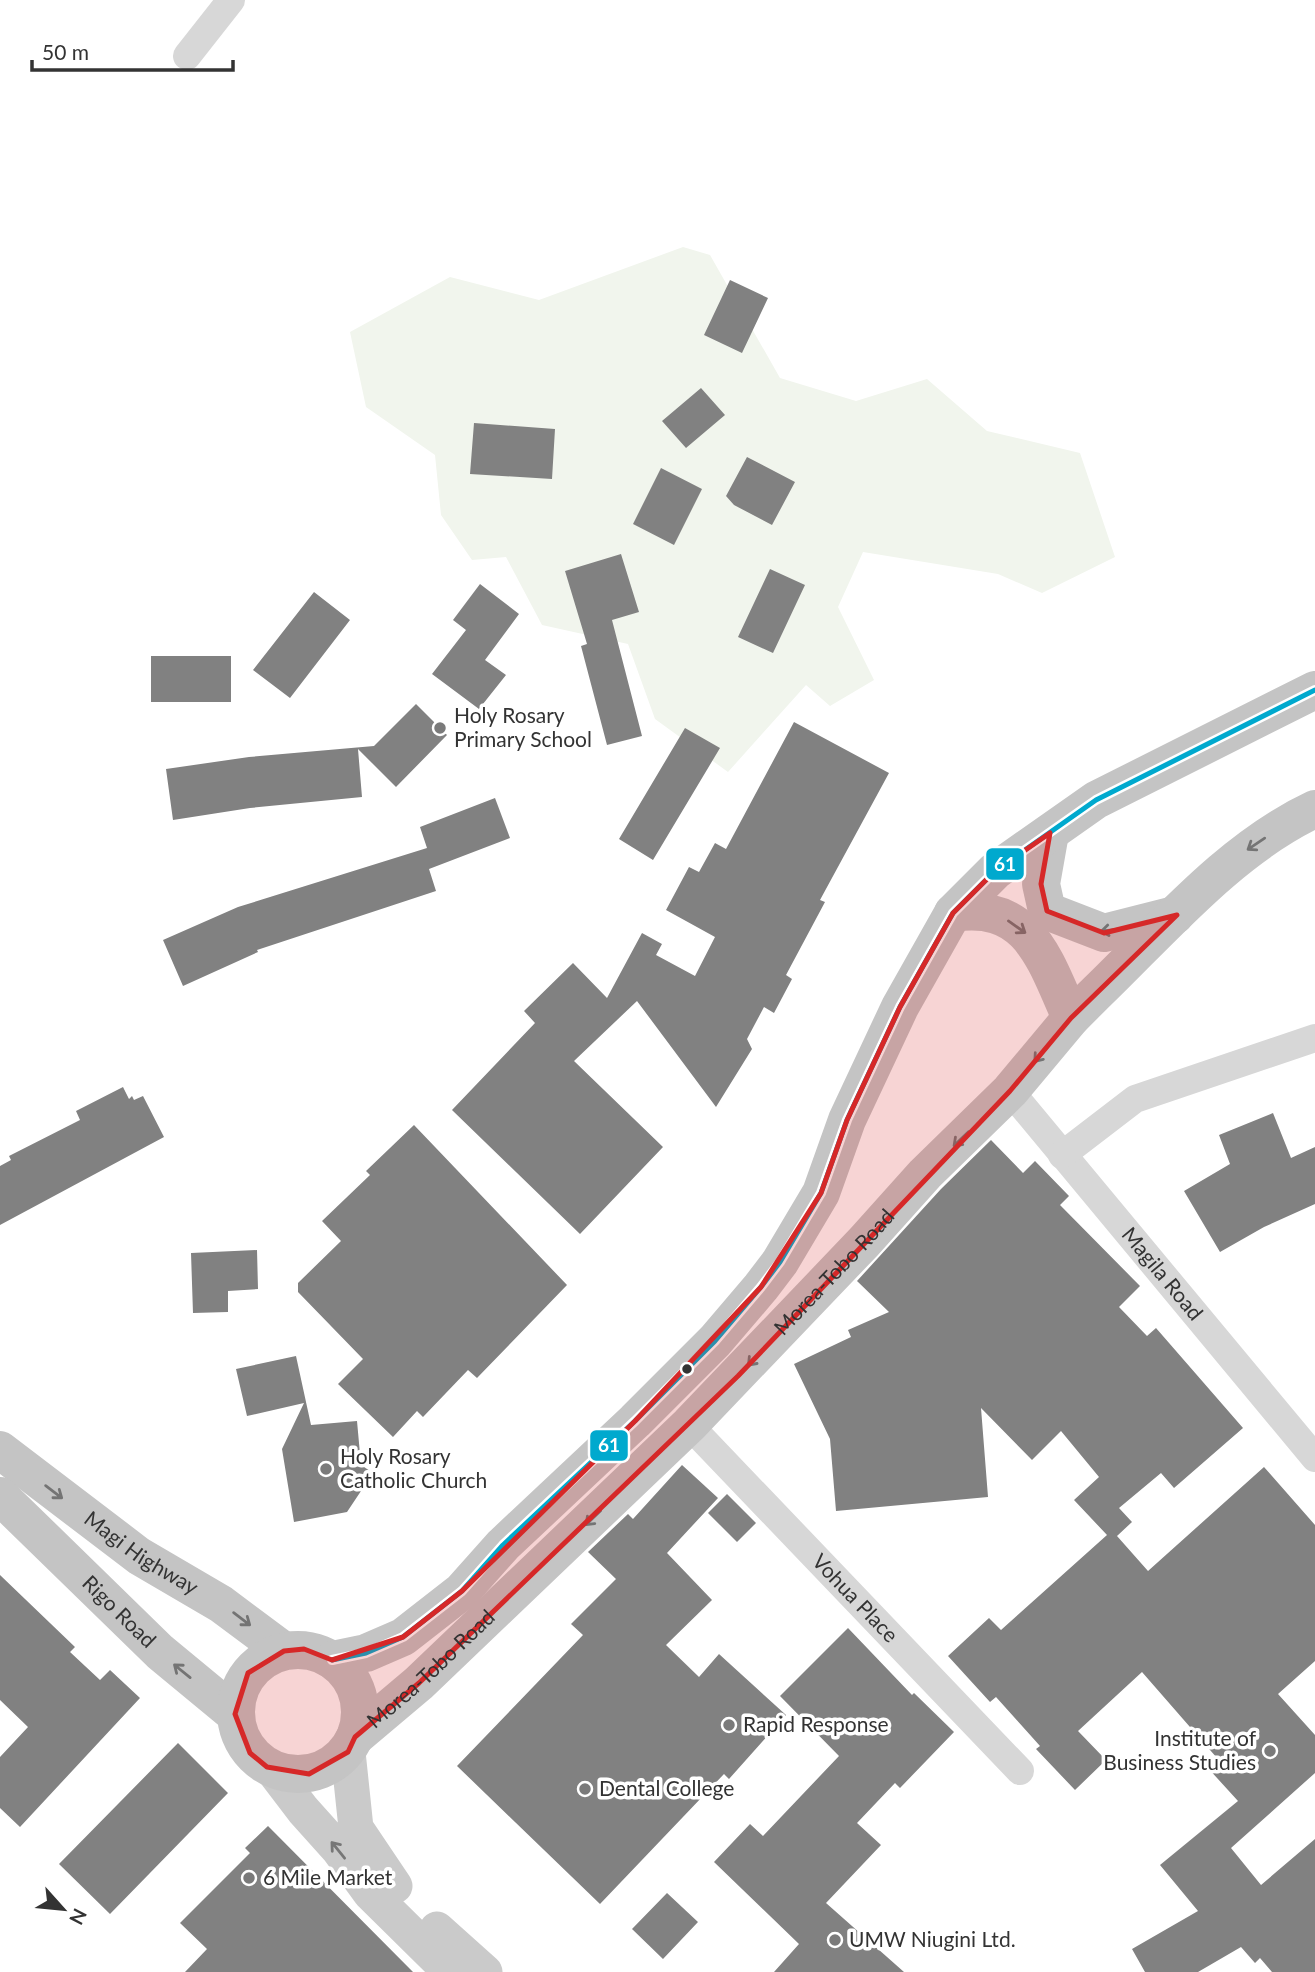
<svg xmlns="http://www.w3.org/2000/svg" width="1315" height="1972" font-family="Lato,sans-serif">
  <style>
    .green { fill: #f1f5ed }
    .building { fill: #818181 }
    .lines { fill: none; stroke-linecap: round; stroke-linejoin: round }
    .minor { stroke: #d7d7d7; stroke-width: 28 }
    .major { stroke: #cacaca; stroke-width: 35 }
    .highway { stroke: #c4c4c4; stroke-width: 38 }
    .bus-1-casing { stroke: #fff; stroke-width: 10 }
    .bus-1 { stroke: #00a9ce; stroke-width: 5 }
    .oneway { stroke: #747474 }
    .oneway2 { stroke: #777 }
    .marked { fill: #d62828; fill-opacity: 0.2; stroke: #d62828; stroke-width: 5; stroke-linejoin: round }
    .poi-dot { fill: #7a7a7a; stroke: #fff; stroke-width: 2.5 }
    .bus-dot { fill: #333; stroke: #fff; stroke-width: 2.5 }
    .labels { text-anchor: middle; stroke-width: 7; stroke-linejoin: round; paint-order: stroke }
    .poi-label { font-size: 21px; fill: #333; stroke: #fff; text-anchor: start }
    .street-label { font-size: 21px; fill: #333; stroke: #fff }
    .line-badge { stroke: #fff; stroke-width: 2.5 }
    .badge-label { font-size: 19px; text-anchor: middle; font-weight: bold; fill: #fff }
  </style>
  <rect width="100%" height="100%" fill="#fff"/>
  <path class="green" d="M683 247 710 255 780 378 856 401 927 379 987 431 1080 453 1115 557 1042 593 998 574 863 552 838 607 874 680 830 706 806 685 728 772 655 719 628 644 542 625 506 557 472 560 441 515 435 455 366 407 350 332 450 277 539 300Z"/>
  <path class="building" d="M730 280 768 298 742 353 704 335Z
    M701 388 725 415 686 448 662 421Z
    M474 423 555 429 552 479 470 474Z
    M747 457 795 482 772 525 734 505 726 496Z
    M661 468 702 489 674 545 633 524Z
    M621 554 639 612 612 620 642 736 607 745 581 646 587 644 565 571Z
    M770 569 805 585 773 653 738 637Z
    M480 584 519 614 485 660 506 675 479 709 432 674 466 630 453 620Z
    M314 592 350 620 290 698 253 670Z
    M151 656H231V702H151Z
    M416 704 447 735 396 787 358 749 362 797 250 808 173 820 166 769 249 757 374 746Z
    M794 722 889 773 820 900 825 902 786 975 792 979 774 1013 764 1007 747 1039 752 1049 716 1107 637 1001 574 1061 663 1147 580 1234 452 1110 535 1023 524 1011 573 963 607 998 642 933 662 944 656 955 695 976 715 937 666 910 689 867 699 872 715 843 726 849Z
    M685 728 720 748 653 860 619 839Z
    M495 798 510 838 429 869 436 891 257 950 258 952 183 986 163 940 238 907 427 848 420 827Z
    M123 1087 129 1099 132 1096 134 1100 143 1096 164 1137 0 1225V1166L11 1160 9 1156 80 1120 76 1111Z
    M1273 1113 1291 1158 1315 1147V1204L1264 1227 1220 1252 1184 1191 1230 1164 1219 1135Z
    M414 1125 567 1285 477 1378 468 1370 423 1417 417 1411 393 1437 338 1384 363 1359 298 1292V1283L341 1241 322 1221 370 1175 366 1171Z
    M991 1140 1023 1173 1035 1161 1069 1196 1060 1205 1140 1286 1119 1307 1147 1336 1156 1328 1243 1428 1174 1488 1161 1473 1119 1508 1132 1522 1117 1536 1148 1571 1264 1467 1315 1525V1661L1278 1694 1315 1735V1773L1231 1848 1261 1885 1315 1839V1972H1272L1260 1958 1255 1963 1241 1947 1198 1972H1145L1132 1949 1198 1911 1160 1865 1238 1801 1207 1767 1217 1758 1142 1672 1078 1731 1106 1760 1075 1790 1036 1749 1040 1746 996 1697 990 1702 948 1656 989 1618 1001 1630 1107 1535 1074 1500 1099 1477 1061 1431 1032 1460 981 1408 988 1497 836 1511 830 1439 794 1364 851 1337 848 1330 889 1312 857 1281 941 1189Z
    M257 1250 258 1289 228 1291V1312L193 1313 191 1253Z
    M296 1356 311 1425 357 1421 361 1465 373 1473 347 1512 294 1522 282 1449 304 1403 247 1416 236 1369Z
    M682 1465 718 1498 667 1553 712 1600 666 1645 699 1677 719 1654 786 1715 729 1779 724 1774 600 1904 457 1766 583 1635 571 1624 616 1579 588 1552 628 1514 633 1519Z
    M727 1494 756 1523 737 1542 708 1513Z
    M0 1575 75 1647 70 1652 100 1680 110 1670 140 1698 20 1827 0 1808V1757L28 1727 0 1700Z
    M848 1628 912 1695 914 1693 954 1732 900 1788 895 1783 857 1823 881 1845 826 1903 904 1972H774L799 1944 714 1862 750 1824 763 1836 839 1756 780 1696Z
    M178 1743 228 1793 110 1914 59 1864Z
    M268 1826 413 1972H185L207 1949 180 1923 250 1853 245 1848Z
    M667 1893 698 1922 663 1959 632 1929Z"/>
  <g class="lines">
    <g class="minor">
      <path d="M187 56 231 0"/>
      <path id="s1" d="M1010 1091 1315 1458"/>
      <path d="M1062 1155 1135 1099 1315 1038"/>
      <path id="s2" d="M689 1425 1020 1771"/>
    </g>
    <path class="major" d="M348 1752 356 1828 395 1886
      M271 1768 303 1810 338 1849 370 1893 450 1972
      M437 1929 485 1972"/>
    <g class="highway">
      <path d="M1050 833 1041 884 1047 911 1104 933 1175 915"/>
      <path d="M953 913C1030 901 1045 961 1071 1018"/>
      <path id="s3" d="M0 1450 139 1556 221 1604 284 1651"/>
      <path id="s4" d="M0 1496 160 1652 235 1714"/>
      <circle cx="298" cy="1712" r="62"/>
      <path d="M332 1660 366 1653 403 1637 462 1591 503 1545 635 1421 715 1341 761 1287 780 1262 821 1193 847 1120 900 1007 953 913 995 871 1096 800 1315 690"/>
      <path id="s5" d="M355 1737 419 1683 689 1425 864 1242 925 1174 1010 1091 1071 1018 1093 996C1161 931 1229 849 1315 809"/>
    </g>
    <defs>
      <path id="bus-1" d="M332 1660 366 1653 403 1637 462 1591 503 1545 635 1421 715 1341 761 1287 780 1262 821 1193 847 1120 900 1007 953 913 995 871 1096 800 1315 690"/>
    </defs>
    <use href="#bus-1" class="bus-1-casing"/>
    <use href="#bus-1" class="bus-1"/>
  </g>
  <defs><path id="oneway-shaft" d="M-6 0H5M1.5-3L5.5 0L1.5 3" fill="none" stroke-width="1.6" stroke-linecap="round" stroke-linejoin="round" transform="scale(1.75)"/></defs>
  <g class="oneway">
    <use href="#oneway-shaft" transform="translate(1256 844) rotate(146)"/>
    <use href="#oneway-shaft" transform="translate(1017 927) rotate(35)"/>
    <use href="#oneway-shaft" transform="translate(1111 930) rotate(173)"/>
    <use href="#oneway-shaft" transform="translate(1041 1054) rotate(130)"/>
    <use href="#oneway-shaft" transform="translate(961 1139) rotate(136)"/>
    <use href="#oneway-shaft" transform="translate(755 1358) rotate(133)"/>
    <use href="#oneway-shaft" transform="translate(54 1492) rotate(37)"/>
    <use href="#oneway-shaft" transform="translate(593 1518) rotate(136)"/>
    <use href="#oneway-shaft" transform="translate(242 1619) rotate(37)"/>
    <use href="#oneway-shaft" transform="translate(182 1671) rotate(-141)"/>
  </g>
  <use class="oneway2" href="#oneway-shaft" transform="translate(338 1850) rotate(-129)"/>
  <path class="marked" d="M1050 833 1041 884 1047 911 1104 933 1177 915 1071 1018 1010 1091 738 1376 419 1683 355 1737 348 1752 309 1774 267 1767 250 1753 235 1714 248 1673 284 1651 304 1649 332 1660 403 1637 462 1591 635 1421 761 1287 821 1193 847 1120 900 1007 953 913 995 871Z"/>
  <g class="poi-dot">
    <circle cx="440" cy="728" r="7"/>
    <circle cx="326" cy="1469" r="7"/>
    <circle cx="729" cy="1725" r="7"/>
    <circle cx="1270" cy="1751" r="7"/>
    <circle cx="585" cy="1789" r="7"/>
    <circle cx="249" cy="1878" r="7"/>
    <circle cx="835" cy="1940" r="7"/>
  </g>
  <circle class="bus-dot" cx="687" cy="1369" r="6"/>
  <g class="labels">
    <g class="poi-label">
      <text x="454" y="723">Holy Rosary<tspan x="454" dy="24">Primary School</tspan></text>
      <text x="340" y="1464">Holy Rosary<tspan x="340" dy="24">Catholic Church</tspan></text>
      <text x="743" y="1732">Rapid Response</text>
      <text x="1256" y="1746" text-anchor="end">Institute of<tspan x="1256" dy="24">Business Studies</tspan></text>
      <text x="599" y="1796">Dental College</text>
      <text x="263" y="1885">6 Mile Market</text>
      <text x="849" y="1947">UMW Niugini Ltd.</text>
    </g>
    <g class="street-label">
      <text dy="7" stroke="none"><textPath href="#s5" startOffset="668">Morea-Tobo Road</textPath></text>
      <text dy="7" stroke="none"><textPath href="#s1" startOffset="238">Magila Road</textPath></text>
      <text dy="7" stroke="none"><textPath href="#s3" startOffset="175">Magi Highway</textPath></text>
      <text dy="7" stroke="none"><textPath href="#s2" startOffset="240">Vohua Place</textPath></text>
      <text dy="7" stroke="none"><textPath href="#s4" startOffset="166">Rigo Road</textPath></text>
      <text dy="7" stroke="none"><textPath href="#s5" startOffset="102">Morea-Tobo Road</textPath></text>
    </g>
  </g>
  <g class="line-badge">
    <rect x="985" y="847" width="40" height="34" rx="7" fill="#00a9ce"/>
    <rect x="589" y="1429" width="40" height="33" rx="7" fill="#00a9ce"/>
  </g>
  <g class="badge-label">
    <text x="1005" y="871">61</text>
    <text x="609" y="1452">61</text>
  </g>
  <g transform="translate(63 1909) rotate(117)" stroke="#ffffff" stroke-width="5" paint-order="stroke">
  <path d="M0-5L12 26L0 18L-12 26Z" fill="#333333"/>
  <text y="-10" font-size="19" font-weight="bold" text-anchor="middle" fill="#333333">N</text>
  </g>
  <path d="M32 60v10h201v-10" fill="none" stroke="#333333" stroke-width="3.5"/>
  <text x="42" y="60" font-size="21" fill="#333333" stroke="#ffffff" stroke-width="5" paint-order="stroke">50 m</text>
</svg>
